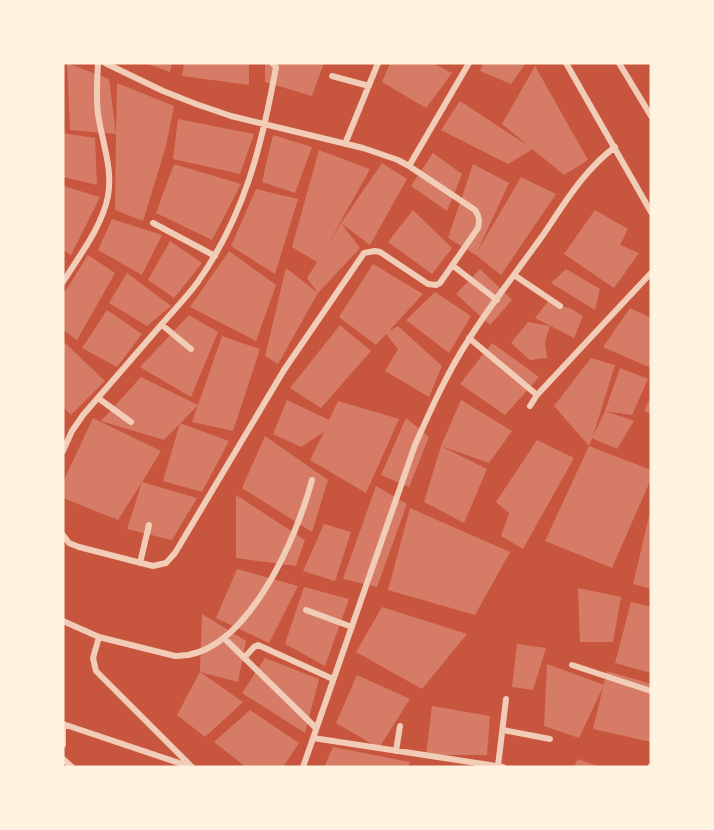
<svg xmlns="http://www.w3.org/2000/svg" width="714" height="830" font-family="'IBM Plex Serif',serif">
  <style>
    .building { fill: #d67c66 }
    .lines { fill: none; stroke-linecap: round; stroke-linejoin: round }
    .minor { stroke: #f1ccb7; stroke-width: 6 }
  </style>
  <rect width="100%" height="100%" fill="#c8553d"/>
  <path class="building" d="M67 63 109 79 116 134 117 83 174 106 166 146 143 221 115 210 116 134 70 130Z
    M145 63H172L170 72Z
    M184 63H249V85L182 76Z
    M265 63H324L312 96 265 82Z
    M390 63H432L452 73 426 108 382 82Z
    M484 63H526L511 84 480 71Z
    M535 66 588 160 564 175 502 124Z
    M460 101 533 149 508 164 441 130Z
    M178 119 254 134 240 174 173 159Z
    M63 133 95 138 97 185 63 177Z
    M273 135 312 147 295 193 262 182Z
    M319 150 370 169 327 246 341 223 382 163 407 179 370 245 341 223 360 248 318 293 278 364 265 356 286 268 318 293 307 278 317 262 292 247Z
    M433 153 462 174 447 211 411 186Z
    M174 164 241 184 212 240 156 213Z
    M473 164 509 183 477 252 521 177 556 194 501 275 476 255 448 238Z
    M63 186 100 197 71 255 63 250Z
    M256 189 298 199 275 274 231 246Z
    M413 210 452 248 432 274 388 242Z
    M595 210 628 229 620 245 639 253 614 288 564 254Z
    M112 219 162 235 142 275 98 250Z
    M170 241 202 263 174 298 148 280Z
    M229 251 276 285 256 341 190 307Z
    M88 255 115 273 77 340 63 330V295Z
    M373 264 423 294 389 331 398 326 442 366 429 397 385 371 398 349 386 334 376 345 339 317Z
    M480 269 512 300 490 325 456 294Z
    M566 269 600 289 595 310 551 283Z
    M127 273 171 306 147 326 109 303Z
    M435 292 471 316 449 353 406 320Z
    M550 299 560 306 570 308 583 316 574 338 535 318Z
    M630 308 651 318V368L603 347Z
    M107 310 142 334 117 367 82 348Z
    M189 315 218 332 191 397 140 367Z
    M528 322 550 326 545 342 547 358 530 360 511 343Z
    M340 325 371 351 321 408 290 388Z
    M222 336 260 349 233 431 192 422 198 405 164 440 101 421 141 377 198 405Z
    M63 341 105 381 71 415 63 407Z
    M492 343 539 377 505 415 460 384Z
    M591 358 615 365 593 436 605 411 620 368 648 379 632 415 605 411 634 421 617 449 592 438 589 446 554 406Z
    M651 396V414L644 411Z
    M287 400 329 420 338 401 399 419 366 493 310 460 324 432 301 447 273 434Z
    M461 400 512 431 489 463 441 446 487 469 464 523 424 502 441 446Z
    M93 418 161 451 142 482 197 498 172 540 127 529 142 482 118 520 63 498V482Z
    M406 418 429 437 409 487 381 475Z
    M180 423 229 441 202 492 163 481Z
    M265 436 328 480 312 532 242 488Z
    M537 440 574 458 523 549 501 536 509 513 496 502Z
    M589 446 651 470V479L612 568 545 541Z
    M376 486 407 504 377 587 343 579Z
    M236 495 305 540 296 566 236 558Z
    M410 508 510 552 475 615 388 590Z
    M650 512H651V589L633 584Z
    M324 524 351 532 335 581 303 571Z
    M237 569 298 586 269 643 216 618Z
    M304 587 349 599 325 666 285 644Z
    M578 588 621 597 613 642H580Z
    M631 602 651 607V673L615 663Z
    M382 607 467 634 422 689 356 652Z
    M202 614 246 641 238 682 200 672 243 702 205 737 177 715 200 672Z
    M517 644 546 648 533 690 512 687Z
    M265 658 319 679 305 733 242 693Z
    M547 664 604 685 579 738 544 726Z
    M607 671 651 684V742L593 729Z
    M357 675 410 699 379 748 336 723Z
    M432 706 490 716 487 755H426Z
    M250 710 299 743 283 767H246L214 742Z
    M333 747 410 762 408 767H324Z
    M578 759 600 767H574Z"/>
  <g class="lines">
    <path class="minor" d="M566 63 651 212
      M619 63 651 116
      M332 76 369 86
      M345 144 378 63
      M409 166 469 63
      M153 223 215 256
      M452 265 497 300
      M514 275 560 306
      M63 282C79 256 102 227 108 196 113 168 102 142 98 114 96 97 97 80 98 63
      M162 325 191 349
      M469 338 537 395
      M98 398 131 422
      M530 406 537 395 651 273
      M63 451 72 431 83 415C109 385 135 355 161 325 173 311 186 298 197 283 244 217 262 146 276 67L272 63
      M63 535 69 543 79 547 153 566 166 563 175 553 284 370 364 253 375 251 380 252 428 284 436 285 440 283 478 228C480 220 479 216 475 210L409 166 398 160 363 148 231 116 196 104 163 91 105 63
      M140 563 149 525
      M306 610 352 627
      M63 621 99 637 175 656C246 658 297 537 312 480
      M99 637 93 658 96 671 192 767
      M224 638 316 728
      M244 658 254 647 258 645 333 679
      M572 665 651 691
      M63 724 191 767
      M63 725V745
      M503 730 550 739
      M313 738 503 767
      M396 751 400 726
      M63 759 72 767
      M498 766 506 699
      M303 767 415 445C431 409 447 373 469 339 491 304 518 270 543 235 564 204 584 170 615 147
      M651 767V766"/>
  </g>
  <rect width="714" height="830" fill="none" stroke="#fff3e0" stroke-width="129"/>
</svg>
